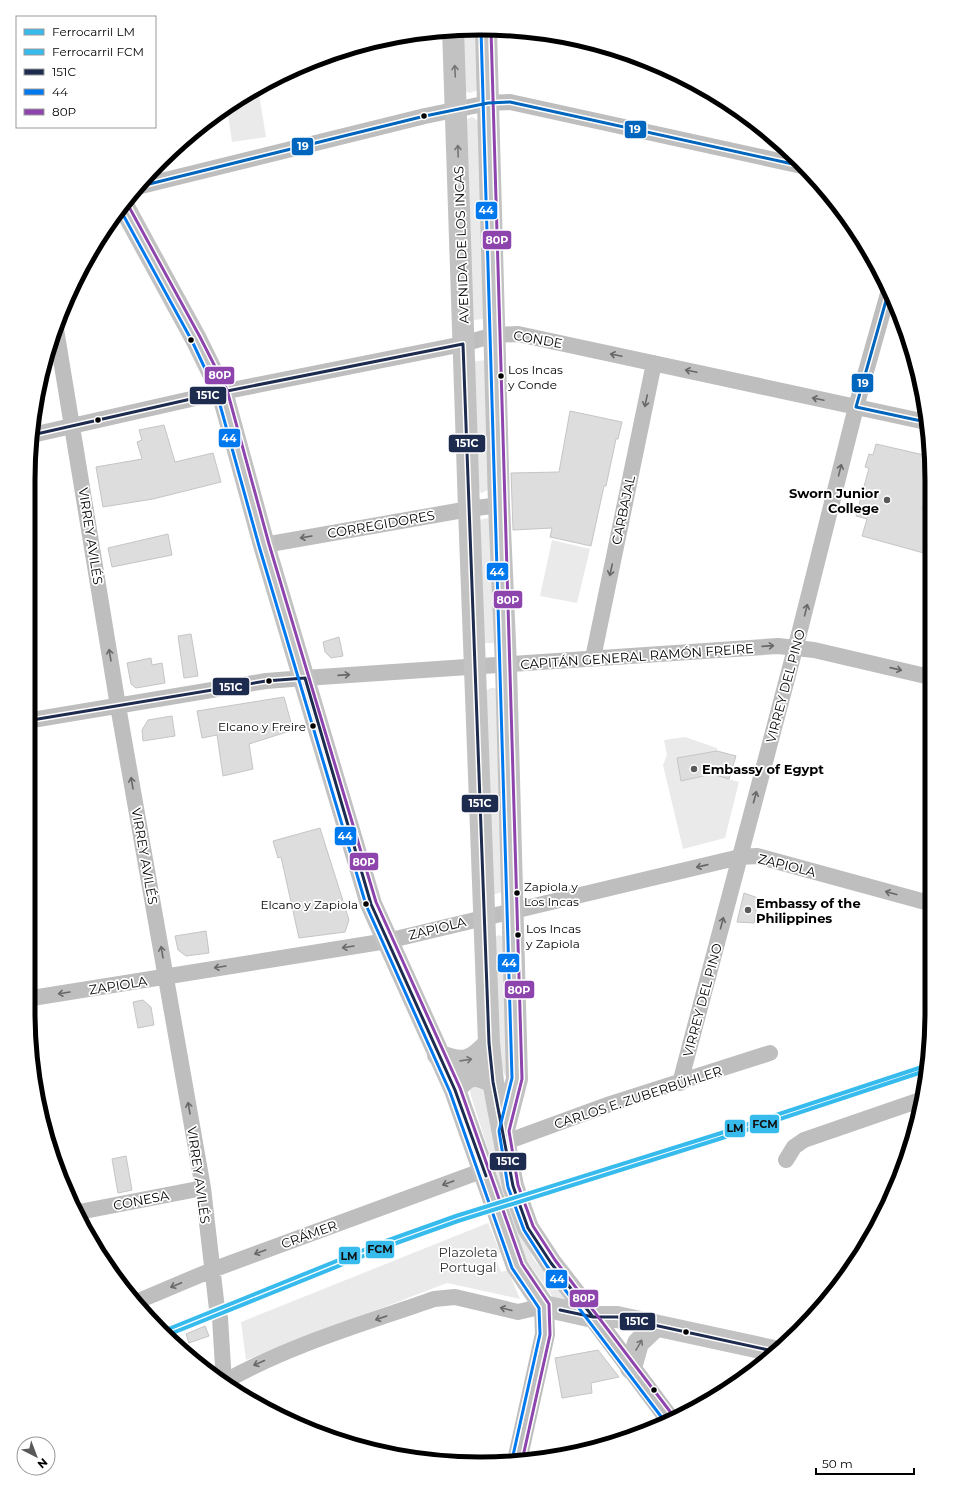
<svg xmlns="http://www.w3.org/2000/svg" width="960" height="1492" font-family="Montserrat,sans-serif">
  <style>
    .green { fill: #eaeaea }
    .building { fill: #ddd; stroke: #c5c5c5 }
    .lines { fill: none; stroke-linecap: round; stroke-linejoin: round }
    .minor { stroke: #bebebe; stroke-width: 16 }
    .tertiary { stroke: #bebebe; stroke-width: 20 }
    .secondary { stroke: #c2c2c2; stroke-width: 22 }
    .bus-1-casing { stroke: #fff; stroke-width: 6 }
    .bus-2-casing { stroke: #fff; stroke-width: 6 }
    .bus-3-casing { stroke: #fff; stroke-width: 6 }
    .bus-4-casing { stroke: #fff; stroke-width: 6 }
    .bus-1 { stroke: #1d2b4f; stroke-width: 3 }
    .bus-2 { stroke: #0079ef; stroke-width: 3 }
    .bus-3 { stroke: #8e44ad; stroke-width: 3 }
    .bus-4 { stroke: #0065bd; stroke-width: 3 }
    .rail-1-casing { stroke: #fff; stroke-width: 7 }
    .rail-2-casing { stroke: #fff; stroke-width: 7 }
    .rail-1 { stroke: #37bbed; stroke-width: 4 }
    .rail-2 { stroke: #37bbed; stroke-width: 4 }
    .oneway { stroke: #747474 }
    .oneway2 { stroke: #686868 }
    .bus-dot { fill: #000; stroke: #fff; stroke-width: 1.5 }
    .poi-dot { fill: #595959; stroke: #fff; stroke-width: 1.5 }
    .labels { text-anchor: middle; stroke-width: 3.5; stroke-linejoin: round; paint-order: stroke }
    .bus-label { font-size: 12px; fill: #000; stroke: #fff; text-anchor: start }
    .street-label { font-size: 13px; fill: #000; stroke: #fff }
    .poi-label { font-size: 13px; font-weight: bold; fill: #000; stroke: #fff; text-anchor: start }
    .park-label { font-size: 13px; fill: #303030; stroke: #fff }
    .rim { fill: none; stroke: #000; stroke-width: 5 }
    .line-badge { stroke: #fff; stroke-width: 1.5 }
    .badge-label { font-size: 11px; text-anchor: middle; font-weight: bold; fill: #fff }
    .pale-badge-label { font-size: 11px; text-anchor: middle; font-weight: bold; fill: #111 }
  </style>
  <rect width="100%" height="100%" fill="#fff"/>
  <path class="green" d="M462 29 475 30 478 90 470 93 464 91Z
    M258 88 266 137 232 142 227 108Z
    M472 117 479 121 484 319 472 320 465 120Z
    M485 360 491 488 482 493 474 488 471 362Z
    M488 518 491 523 494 643H484L480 520Z
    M552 540 590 549 577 603 540 596Z
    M490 688H495L500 693 506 891 492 895 485 692Z
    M685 737 717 748V751L677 758 712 774 739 782 725 838 683 849 663 765 667 755 664 740Z
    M499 935 504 937 508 1076H505L499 1057 492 938Z
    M472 1084 482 1087 485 1098 515 1217 533 1258 570 1305 555 1300 526 1259 510 1218 471 1096 470 1089Z
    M488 1223 500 1252 495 1257 501 1272 508 1270 520 1299 447 1283 246 1360 241 1322Z"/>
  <path class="building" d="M570 411 622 422 618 439H616L606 486H604L591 546 550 537 552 528 513 530 511 473 559 472Z
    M164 425 175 462 213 453 221 482 153 499 103 507 96 467 142 459 137 442 142 440 139 430Z
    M876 444 924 455 923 459 931 460V472L922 509 931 512V555L862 536 867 519 856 516 869 468 865 467 869 454 873 455Z
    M168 534 172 555 112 567 108 548Z
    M191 634 198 676 184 678 178 636Z
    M339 637 343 656 331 658 325 652 323 642Z
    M151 658 152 665 162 663 165 683 136 688 131 684 127 663Z
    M284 697 293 730 249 744 253 769 223 776 217 735 202 738 197 711Z
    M172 716 175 736 143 741 142 730 148 720Z
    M717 751 736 756 729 779 712 774 681 781 677 758Z
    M320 828 349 920 345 932 299 938 281 857 278 858 273 841Z
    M744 893 758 898 754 923 737 922Z
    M206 931 209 953 186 956 178 950 175 936Z
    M143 1000 151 1007 154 1025 138 1028 133 1002Z
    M126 1156 132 1190 118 1193 112 1159Z
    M205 1326 209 1336 189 1343 186 1334Z
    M598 1350 619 1377 591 1383 592 1393 562 1398 555 1358Z"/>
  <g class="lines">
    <path class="minor" d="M137 187 425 116 488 103 510 102 802 166
      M56 329 118 706 203 1188 217 1309 220 1318 224 1383
      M32 435 222 392 463 344 494 335 518 334 926 422
      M264 545 469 509 499 505
      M593 658 654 363
      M32 720 266 681 305 678 778 646 814 650 930 677
      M32 998 387 941 740 857 757 856 929 903
      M680 1083 800 630 856 407 889 290
      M506 1142 610 1104 770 1053
      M786 1160 794 1147 804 1140 920 1100
      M79 1212 203 1188
      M136 1302 212 1270 484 1170
      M224 1382C289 1345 363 1324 434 1299L455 1297 518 1312 544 1306"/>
    <path class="tertiary" d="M593 1317 671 1421
      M517 1461 545 1334 544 1306"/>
    <path class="secondary" d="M453 29 469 509 489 1043 493 1082 513 1186 528 1228 551 1263 593 1317
      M486 30 499 505 506 665 517 1079 505 1126
      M124 207 196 339 222 392 264 545 371 904 455 1090 517 1266 544 1306 593 1317H617L774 1351
      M438 1055C463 1065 471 1063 489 1043
      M455 1090C469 1073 474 1073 493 1082
      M631 1368 638 1343 656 1326"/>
    <defs>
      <path id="bus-1" d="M32 435 222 392 463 344 489 1043 493 1082 513 1186 528 1228 551 1263 593 1317
        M32 720 266 681 305 678 371 904 455 1090 486 1176
        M560 1310 593 1317H617L773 1351"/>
      <path id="bus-2" d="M481 30 512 1078 499 1131 508 1187 524 1230 547 1266 666 1423
        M121 211 192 341 217 394 259 546 366 905 450 1092 512 1268 539 1308 540 1334 512 1460"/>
      <path id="bus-3" d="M491 30 522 1079 509 1131 518 1185 533 1226 555 1260 675 1418
        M128 205 200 337 227 390 269 544 376 902 460 1088 522 1264 549 1304 550 1335 522 1461"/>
      <path id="bus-4" d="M137 187 425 116 488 103 510 102 802 166
        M889 290 856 407 926 422"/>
    </defs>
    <use href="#bus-1" class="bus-1-casing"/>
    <use href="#bus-2" class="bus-2-casing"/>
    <use href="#bus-3" class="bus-3-casing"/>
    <use href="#bus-4" class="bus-4-casing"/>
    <use href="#bus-1" class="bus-1"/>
    <use href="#bus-2" class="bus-2"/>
    <use href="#bus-3" class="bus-3"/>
    <use href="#bus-4" class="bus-4"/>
    <defs>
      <path id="rail-1" d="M161 1332 386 1241 456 1216 718 1134 928 1065"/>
      <path id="rail-2" d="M165 1336 388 1246 458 1221 719 1139 928 1070"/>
    </defs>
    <use href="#rail-1" class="rail-1-casing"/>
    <use href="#rail-2" class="rail-2-casing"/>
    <use href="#rail-1" class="rail-1"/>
    <use href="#rail-2" class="rail-2"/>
  </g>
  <defs><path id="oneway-shaft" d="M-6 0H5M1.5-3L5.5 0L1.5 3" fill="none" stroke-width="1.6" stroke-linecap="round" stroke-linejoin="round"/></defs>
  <g class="oneway">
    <use href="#oneway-shaft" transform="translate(455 71) rotate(-93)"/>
    <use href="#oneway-shaft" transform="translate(458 151) rotate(-92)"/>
    <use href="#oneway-shaft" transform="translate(466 1060) rotate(-8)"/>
    <use href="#oneway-shaft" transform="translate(639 1345) rotate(-60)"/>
  </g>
  <g class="oneway2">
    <use href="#oneway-shaft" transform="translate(616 355) rotate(-168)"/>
    <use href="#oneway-shaft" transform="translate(691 371) rotate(-168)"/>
    <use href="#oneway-shaft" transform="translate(818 399) rotate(-168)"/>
    <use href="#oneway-shaft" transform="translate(646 401) rotate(102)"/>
    <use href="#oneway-shaft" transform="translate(840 470) rotate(-76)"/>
    <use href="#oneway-shaft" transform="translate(306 537) rotate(170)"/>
    <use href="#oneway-shaft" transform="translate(611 570) rotate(102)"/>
    <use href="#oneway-shaft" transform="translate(806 610) rotate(-76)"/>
    <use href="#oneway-shaft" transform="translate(768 646) rotate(-4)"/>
    <use href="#oneway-shaft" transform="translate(110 655) rotate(-99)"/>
    <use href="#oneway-shaft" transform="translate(896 669) rotate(13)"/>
    <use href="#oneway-shaft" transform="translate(344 675) rotate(-4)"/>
    <use href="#oneway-shaft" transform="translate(132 783) rotate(-100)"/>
    <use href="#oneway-shaft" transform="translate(755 797) rotate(-75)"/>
    <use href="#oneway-shaft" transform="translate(702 866) rotate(167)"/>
    <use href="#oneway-shaft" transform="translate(891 893) rotate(-165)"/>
    <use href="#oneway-shaft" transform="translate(722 923) rotate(-75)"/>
    <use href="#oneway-shaft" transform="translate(348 947) rotate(171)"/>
    <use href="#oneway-shaft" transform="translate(162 952) rotate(-100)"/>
    <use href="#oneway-shaft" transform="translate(220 967) rotate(171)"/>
    <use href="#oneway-shaft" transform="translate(64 993) rotate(171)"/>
    <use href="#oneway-shaft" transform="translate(189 1108) rotate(-100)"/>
    <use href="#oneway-shaft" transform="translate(448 1183) rotate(160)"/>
    <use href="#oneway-shaft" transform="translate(260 1252) rotate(160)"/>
    <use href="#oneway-shaft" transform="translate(176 1285) rotate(157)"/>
    <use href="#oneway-shaft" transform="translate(506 1309) rotate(-166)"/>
    <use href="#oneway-shaft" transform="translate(381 1318) rotate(161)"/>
    <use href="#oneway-shaft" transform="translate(259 1363) rotate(156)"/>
  </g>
  <g class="bus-dot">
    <circle cx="424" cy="116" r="3.5"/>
    <circle cx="191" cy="340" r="3.5"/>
    <circle cx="501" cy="376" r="3.5"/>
    <circle cx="98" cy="420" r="3.5"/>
    <circle cx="269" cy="681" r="3.5"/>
    <circle cx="313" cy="726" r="3.5"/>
    <circle cx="517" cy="893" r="3.5"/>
    <circle cx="366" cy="904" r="3.5"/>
    <circle cx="518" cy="935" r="3.5"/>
    <circle cx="686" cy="1332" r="3.5"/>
    <circle cx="654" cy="1390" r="3.5"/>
  </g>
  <g class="poi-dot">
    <circle cx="887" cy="500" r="4"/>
    <circle cx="694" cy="769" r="4"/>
    <circle cx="748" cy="910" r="4"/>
  </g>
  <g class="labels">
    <g class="bus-label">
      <text x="508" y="374">Los Incas<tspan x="508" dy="15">y Conde</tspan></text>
      <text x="306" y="731" text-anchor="end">Elcano y Freire</text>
      <text x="524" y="891">Zapiola y<tspan x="524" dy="15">Los Incas</tspan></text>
      <text x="358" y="909" text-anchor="end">Elcano y Zapiola</text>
      <text x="526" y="933">Los Incas<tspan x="526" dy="15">y Zapiola</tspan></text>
    </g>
    <g class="street-label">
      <text transform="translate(461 245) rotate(-92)" y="5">AVENIDA DE LOS INCAS</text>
      <text transform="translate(538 339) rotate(10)" y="5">CONDE</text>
      <text transform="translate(623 510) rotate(-78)" y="5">CARBAJAL</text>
      <text transform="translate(381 524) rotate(-10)" y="5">CORREGIDORES</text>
      <text transform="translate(91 536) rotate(81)" y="5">VIRREY AVILÉS</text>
      <text transform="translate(637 656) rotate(-4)" y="5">CAPITÁN GENERAL RAMÓN FREIRE</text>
      <text transform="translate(785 686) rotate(-75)" y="5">VIRREY DEL PINO</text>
      <text transform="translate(145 856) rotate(80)" y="5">VIRREY AVILÉS</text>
      <text transform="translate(787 865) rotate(14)" y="5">ZAPIOLA</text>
      <text transform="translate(437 928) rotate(-14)" y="5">ZAPIOLA</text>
      <text transform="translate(118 985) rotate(-9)" y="5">ZAPIOLA</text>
      <text transform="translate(702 1000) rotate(-75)" y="5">VIRREY DEL PINO</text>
      <text transform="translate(638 1097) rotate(-18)" y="5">CARLOS E. ZUBERBÜHLER</text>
      <text transform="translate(199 1175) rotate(82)" y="5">VIRREY AVILÉS</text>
      <text transform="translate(141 1200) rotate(-11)" y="5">CONESA</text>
      <text transform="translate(309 1234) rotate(-20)" y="5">CRÁMER</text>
    </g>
    <g class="poi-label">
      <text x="879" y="498" text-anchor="end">Sworn Junior<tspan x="879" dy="15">College</tspan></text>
      <text x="702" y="774">Embassy of Egypt</text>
      <text x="756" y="908">Embassy of the<tspan x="756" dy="15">Philippines</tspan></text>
    </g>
    <g class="park-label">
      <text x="468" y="1257">Plazoleta<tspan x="468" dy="15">Portugal</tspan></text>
    </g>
  </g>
  <path d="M0 0H960V1492H0ZM480 35H480A445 445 0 0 1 925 480V1012A445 445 0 0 1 480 1457H480A445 445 0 0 1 35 1012V480A445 445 0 0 1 480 35Z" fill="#fff" fill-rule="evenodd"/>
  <path class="rim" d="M480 35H480A445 445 0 0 1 925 480V1012A445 445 0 0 1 480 1457H480A445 445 0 0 1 35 1012V480A445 445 0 0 1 480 35Z"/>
  <g class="line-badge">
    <rect x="624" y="120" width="23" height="19" rx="4" fill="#0065bd"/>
    <rect x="291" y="137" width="23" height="19" rx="4" fill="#0065bd"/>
    <rect x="475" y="201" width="23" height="19" rx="4" fill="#0079ef"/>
    <rect x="482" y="230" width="30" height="20" rx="4" fill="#8e44ad"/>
    <rect x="204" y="366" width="31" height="19" rx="4" fill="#8e44ad"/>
    <rect x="851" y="373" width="23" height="20" rx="4" fill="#0065bd"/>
    <rect x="189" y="386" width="38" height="19" rx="4" fill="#1d2b4f"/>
    <rect x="218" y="428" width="23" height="20" rx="4" fill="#0079ef"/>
    <rect x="448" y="434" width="38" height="19" rx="4" fill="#1d2b4f"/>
    <rect x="486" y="562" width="23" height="19" rx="4" fill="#0079ef"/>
    <rect x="493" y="590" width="30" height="19" rx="4" fill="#8e44ad"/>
    <rect x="212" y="677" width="38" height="19" rx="4" fill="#1d2b4f"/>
    <rect x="461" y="794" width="38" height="19" rx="4" fill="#1d2b4f"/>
    <rect x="334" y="826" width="23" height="20" rx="4" fill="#0079ef"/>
    <rect x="349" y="852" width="30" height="19" rx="4" fill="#8e44ad"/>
    <rect x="497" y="953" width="23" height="20" rx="4" fill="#0079ef"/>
    <rect x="504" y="980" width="31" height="19" rx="4" fill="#8e44ad"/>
    <rect x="749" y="1114" width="31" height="20" rx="4" fill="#37bbed"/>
    <rect x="724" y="1119" width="22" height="19" rx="4" fill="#37bbed"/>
    <rect x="489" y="1152" width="38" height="19" rx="4" fill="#1d2b4f"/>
    <rect x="365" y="1240" width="30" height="19" rx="4" fill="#37bbed"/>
    <rect x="338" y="1246" width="23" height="19" rx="4" fill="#37bbed"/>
    <rect x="545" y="1269" width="23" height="20" rx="4" fill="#0079ef"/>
    <rect x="569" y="1289" width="30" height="19" rx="4" fill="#8e44ad"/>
    <rect x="619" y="1312" width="37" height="19" rx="4" fill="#1d2b4f"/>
  </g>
  <g class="badge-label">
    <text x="635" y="133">19</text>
    <text x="303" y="150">19</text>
    <text x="486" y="214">44</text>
    <text x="497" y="244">80P</text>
    <text x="220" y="379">80P</text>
    <text x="863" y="387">19</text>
    <text x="208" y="399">151C</text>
    <text x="229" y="442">44</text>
    <text x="467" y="447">151C</text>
    <text x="497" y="576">44</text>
    <text x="508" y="604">80P</text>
    <text x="231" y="691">151C</text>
    <text x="480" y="807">151C</text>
    <text x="345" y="840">44</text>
    <text x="364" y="866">80P</text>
    <text x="509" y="967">44</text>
    <text x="519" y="994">80P</text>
    <text x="508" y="1165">151C</text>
    <text x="557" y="1283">44</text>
    <text x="584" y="1302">80P</text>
    <text x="637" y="1325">151C</text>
  </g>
  <g class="pale-badge-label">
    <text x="765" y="1128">FCM</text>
    <text x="735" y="1132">LM</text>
    <text x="380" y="1253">FCM</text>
    <text x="349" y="1260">LM</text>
  </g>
  <rect x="16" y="16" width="140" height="112" fill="#ffffff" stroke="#999999"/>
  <rect x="24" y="29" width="20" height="6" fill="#37bbed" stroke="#999999"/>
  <text x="52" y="36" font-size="12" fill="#000000">Ferrocarril LM</text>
  <rect x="24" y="49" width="20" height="6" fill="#37bbed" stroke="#999999"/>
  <text x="52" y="56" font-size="12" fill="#000000">Ferrocarril FCM</text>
  <rect x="24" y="69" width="20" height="6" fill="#1d2b4f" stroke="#999999"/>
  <text x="52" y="76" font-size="12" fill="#000000">151C</text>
  <rect x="24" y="89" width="20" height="6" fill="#0079ef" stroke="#999999"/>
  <text x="52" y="96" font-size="12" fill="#000000">44</text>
  <rect x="24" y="109" width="20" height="6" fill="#8e44ad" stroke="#999999"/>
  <text x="52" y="116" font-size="12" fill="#000000">80P</text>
  <g transform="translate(36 1456) rotate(138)"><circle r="19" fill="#ffffff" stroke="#999999"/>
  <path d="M0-3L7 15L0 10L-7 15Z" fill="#595959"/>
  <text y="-6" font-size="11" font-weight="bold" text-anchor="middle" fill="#000000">N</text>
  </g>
  <path d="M816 1468v6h98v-6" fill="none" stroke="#000000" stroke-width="2"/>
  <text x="822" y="1468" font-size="12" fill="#000000" stroke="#ffffff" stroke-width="3" paint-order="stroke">50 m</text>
</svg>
